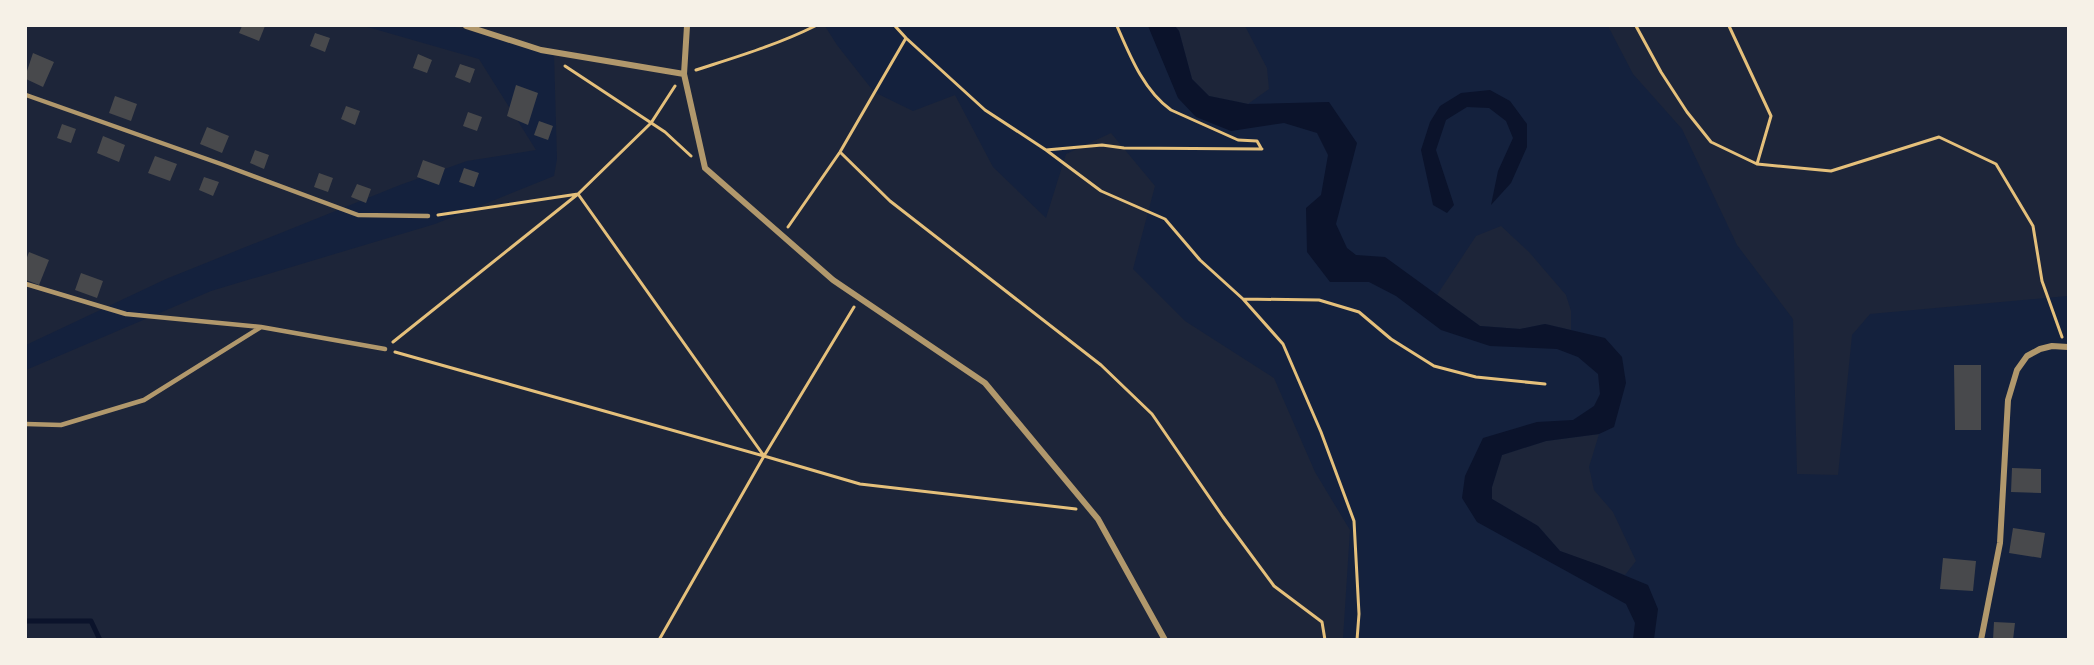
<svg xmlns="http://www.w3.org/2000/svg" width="2094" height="665" font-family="Ubuntu,sans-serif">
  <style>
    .green { fill: #1d2539 }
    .water { fill: #0b132b }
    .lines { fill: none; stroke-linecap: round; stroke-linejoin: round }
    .stream { stroke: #0b132b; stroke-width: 5 }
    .building { fill: #48494c }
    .path { stroke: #e5c07b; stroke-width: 3 }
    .service { stroke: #b1986c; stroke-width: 4.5 }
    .minor { stroke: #b1986c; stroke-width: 6 }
  </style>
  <rect width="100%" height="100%" fill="#14213d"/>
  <path class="green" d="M26 26H364L479 59 536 150 467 161 400 185 166 279 26 345Z
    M451 26H825L837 45 874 92 913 111 955 95 993 167 1046 218 1066 154 1111 133 1155 186 1133 269 1185 321 1274 378 1315 472 1350 530 1343 639 26 640V370L211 291 435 224 554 176 557 159 554 54Z
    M1175 26H1245L1267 68 1269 89 1248 104 1209 96 1192 79 1179 31Z
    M1608 26H2068V296L1870 314 1852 335 1838 475 1797 474 1793 319 1737 245 1682 129 1633 74Z
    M1501 226 1529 252 1566 295 1571 311V330L1545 324 1520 329 1480 326 1437 295 1476 236Z
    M1599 434 1589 467 1594 490 1613 512 1636 561 1625 575 1560 551 1538 526 1492 499V487L1502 455 1546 441Z"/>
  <path class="water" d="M1148 26H1175L1179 31 1192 79 1209 96 1248 104 1329 102 1357 143 1336 224 1347 248 1356 255 1385 257 1480 326 1520 329 1545 324 1605 338 1622 357 1626 383 1614 427 1599 434 1546 441 1502 455 1492 487V499L1538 526 1560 551 1602 566 1648 585 1658 609 1654 639H1633L1635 623 1626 604 1477 522 1462 498 1465 476 1483 438 1537 422 1573 420 1594 406 1600 394 1598 374 1578 357 1557 349 1490 346 1441 330 1396 296 1369 282H1330L1307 252 1306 208 1321 195 1328 155 1317 133 1284 123 1231 131 1196 117 1178 98Z
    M1490 90 1510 101 1527 124V147L1511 183 1491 205 1498 171 1513 138 1506 121 1489 108 1467 107 1446 120 1436 150 1454 205 1447 213 1433 205 1421 150 1430 122 1440 106 1461 93Z"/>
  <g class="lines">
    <path class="stream" d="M26 621H91L100 640"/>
  </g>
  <path class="building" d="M242 26H265L259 41 239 33Z
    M315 33 330 38 325 52 310 46Z
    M33 53 54 62 43 87 26 79V74Z
    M418 54 432 60 427 73 413 68Z
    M460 64 475 69 470 83 455 77Z
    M516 85 538 93 528 125 507 116Z
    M115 96 137 104 131 121 109 113Z
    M346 106 360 111 355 125 341 119Z
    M468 112 482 117 477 131 463 126Z
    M539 121 553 126 548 140 534 135Z
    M62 124 76 129 71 143 57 138Z
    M207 127 229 136 222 153 200 144Z
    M103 136 125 145 119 162 97 153Z
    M255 150 269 155 264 169 250 163Z
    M155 156 177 164 170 181 148 173Z
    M423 160 445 168 439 185 417 177Z
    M464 168 479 173 474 187 459 182Z
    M319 173 333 178 328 192 314 187Z
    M204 177 219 182 213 196 199 190Z
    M357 184 371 189 366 203 351 197Z
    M29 252 49 260 39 285 26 280V260Z
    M81 273 103 281 97 298 75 290Z
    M1954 365H1981V430H1955Z
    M2012 468 2041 469V493L2011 492Z
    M2013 528 2045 533 2041 558 2009 553Z
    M1943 558 1976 561 1973 591 1940 589Z
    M1994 622 2015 623 2013 640H1993Z"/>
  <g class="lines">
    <path class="path" d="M895 26 906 38 985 110 1046 150 1101 191 1165 219 1200 260 1243 299 1283 344 1321 432 1354 521 1359 614 1357 640
      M1117 26C1130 56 1144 91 1171 110L1238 140 1257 141 1261 148
      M1636 26 1661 72 1687 112 1711 142 1757 164 1831 171 1939 137 1996 164 2033 226 2042 281 2062 337
      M1729 26 1771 116 1757 164
      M565 66 665 132 691 156
      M696 70C736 57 777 45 815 26
      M1046 150 1102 145 1124 148 1262 149
      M840 152 890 201 1101 365 1152 414 1223 517 1274 586 1322 622 1325 640
      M438 215 578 194 651 123 675 86
      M788 227 840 152 906 38
      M1243 299 1319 300 1359 312 1391 339 1434 366 1476 377 1545 384
      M393 342 578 194 764 456 860 484 1076 509
      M395 352 764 456
      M659 640 764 456 854 307"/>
    <path class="service" d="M26 95 221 164 358 215 428 216
      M26 284 126 314 261 327
      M26 424 61 425 144 400 261 327 385 349"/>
    <path class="minor" d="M466 26 541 50 684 74
      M687 26 684 74 705 168 833 280 985 383 1098 519 1165 640
      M1981 640 2000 543 2008 400 2017 370 2027 356 2040 349 2052 346 2068 347"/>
  </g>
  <rect width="2094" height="665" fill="none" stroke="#f6f1e7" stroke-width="54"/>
</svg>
